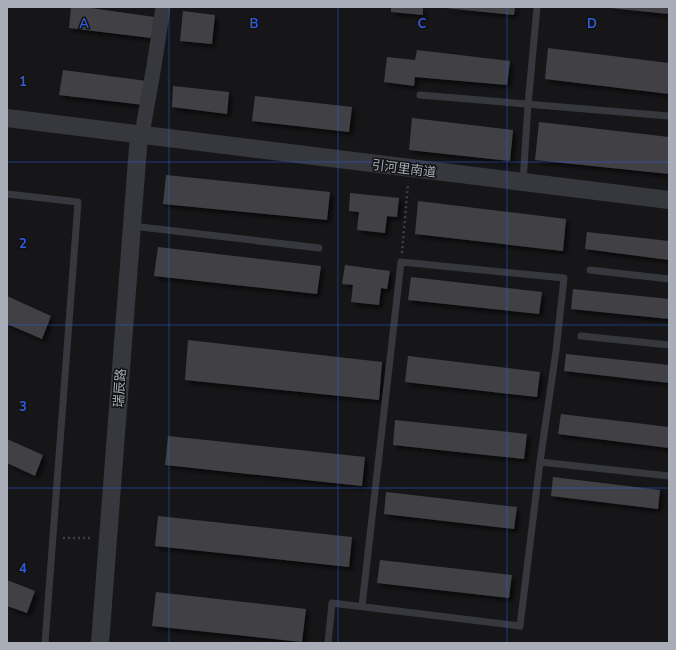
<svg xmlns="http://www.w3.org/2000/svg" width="676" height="650" font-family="'Nunito Sans','Noto Sans SC',sans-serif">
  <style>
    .building { fill: #404145; filter: url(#shadow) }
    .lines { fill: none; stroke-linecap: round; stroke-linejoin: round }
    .path { stroke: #3d3f44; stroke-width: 2.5; stroke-dasharray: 2 3; stroke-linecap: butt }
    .service { stroke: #37383d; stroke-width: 7 }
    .minor { stroke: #37383d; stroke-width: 15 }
    .tertiary { stroke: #37383d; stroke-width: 18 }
    .grid { fill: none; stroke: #325cd3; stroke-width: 1; stroke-opacity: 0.55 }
    .labels { text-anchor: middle; stroke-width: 3; stroke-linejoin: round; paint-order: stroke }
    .street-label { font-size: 13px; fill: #a8adb8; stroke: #111113 }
    .grid-label { font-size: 13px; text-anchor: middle; font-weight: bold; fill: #325cd3; stroke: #111113; stroke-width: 3; stroke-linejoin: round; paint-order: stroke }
  </style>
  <defs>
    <filter id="shadow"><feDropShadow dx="3.5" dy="3.5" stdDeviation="2" flood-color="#0009"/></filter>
  </defs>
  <rect width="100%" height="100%" fill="#161618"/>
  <path class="building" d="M71 7H84L154 17 151 38 69 28Z
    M391 7H423V15L391 12Z
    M445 7H515L514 15 445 8Z
    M610 7H669V14L610 8Z
    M183 11 215 15 212 44 180 41Z
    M548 48 669 63V94L545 79Z
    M417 50 510 61 507 85 415 77 414 86 384 82 387 57 415 60Z
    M63 70 147 81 144 105 59 95Z
    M173 86 229 92 227 114 172 107Z
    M255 96 352 107 349 132 252 121Z
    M412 118 513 130 510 161 409 150Z
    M539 122 669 137V174L535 160Z
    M166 175 330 192 327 220 163 204Z
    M350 193 399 198 397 217 387 216 385 233 357 230 359 212 349 211Z
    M418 201 566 219 563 251 415 234Z
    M587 232 669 241V260L585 249Z
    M158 247 321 266 317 294 154 276Z
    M345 265 390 271 387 289 381 288 379 305 351 302 353 285 342 284Z
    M411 277 542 292 539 314 408 300Z
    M573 289 669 299V319L571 309Z
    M7 296 51 316 42 339 7 324Z
    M188 340 382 362 379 400 185 380Z
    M566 354 669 365V383L564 371Z
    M408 356 540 372 537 397 405 382Z
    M561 414 669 427V448L558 434Z
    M395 420 527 434 524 459 393 445Z
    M168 436 365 457 362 486 165 465Z
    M7 439 43 455 35 476 7 463Z
    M553 477 660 490 658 509 551 496Z
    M386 492 517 507 514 529 384 514Z
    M158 516 352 537 349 567 155 546Z
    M380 560 512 575 509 598 377 583Z
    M7 580 35 591 27 613 7 606Z
    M156 592 306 609 302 642 152 626Z"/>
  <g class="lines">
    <path class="path" d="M402 253 408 183
      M63 538H92"/>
    <path class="service" d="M420 95 669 116
      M523 182 528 105 537 7
      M7 194 78 202 45 643
      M132 226 319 248
      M590 270 669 279
      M581 336 669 345
      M540 462 669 476
      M328 643 332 603 520 626 540 462 556 351 564 278 401 262 362 606"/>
    <path class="minor" d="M142 134 154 66 163 7"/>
    <path class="tertiary" d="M7 118 669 200
      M100 643 139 134"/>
  </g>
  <path class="grid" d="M169 7V643M338 7V643M507 7V643M7 162H669M7 325H669M7 488H669"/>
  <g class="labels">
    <g class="street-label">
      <text transform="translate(404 168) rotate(7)" y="5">引河里南道</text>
      <text transform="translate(119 388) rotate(-86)" y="5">瑞辰路</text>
    </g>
  </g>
  <g class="grid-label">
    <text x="84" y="28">A</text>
    <text x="254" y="28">B</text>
    <text x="422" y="28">C</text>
    <text x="592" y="28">D</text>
    <text x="23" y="86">1</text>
    <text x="23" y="248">2</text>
    <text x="23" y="411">3</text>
    <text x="23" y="573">4</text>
  </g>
  <rect width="676" height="650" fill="none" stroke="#a8adb8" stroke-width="16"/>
</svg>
